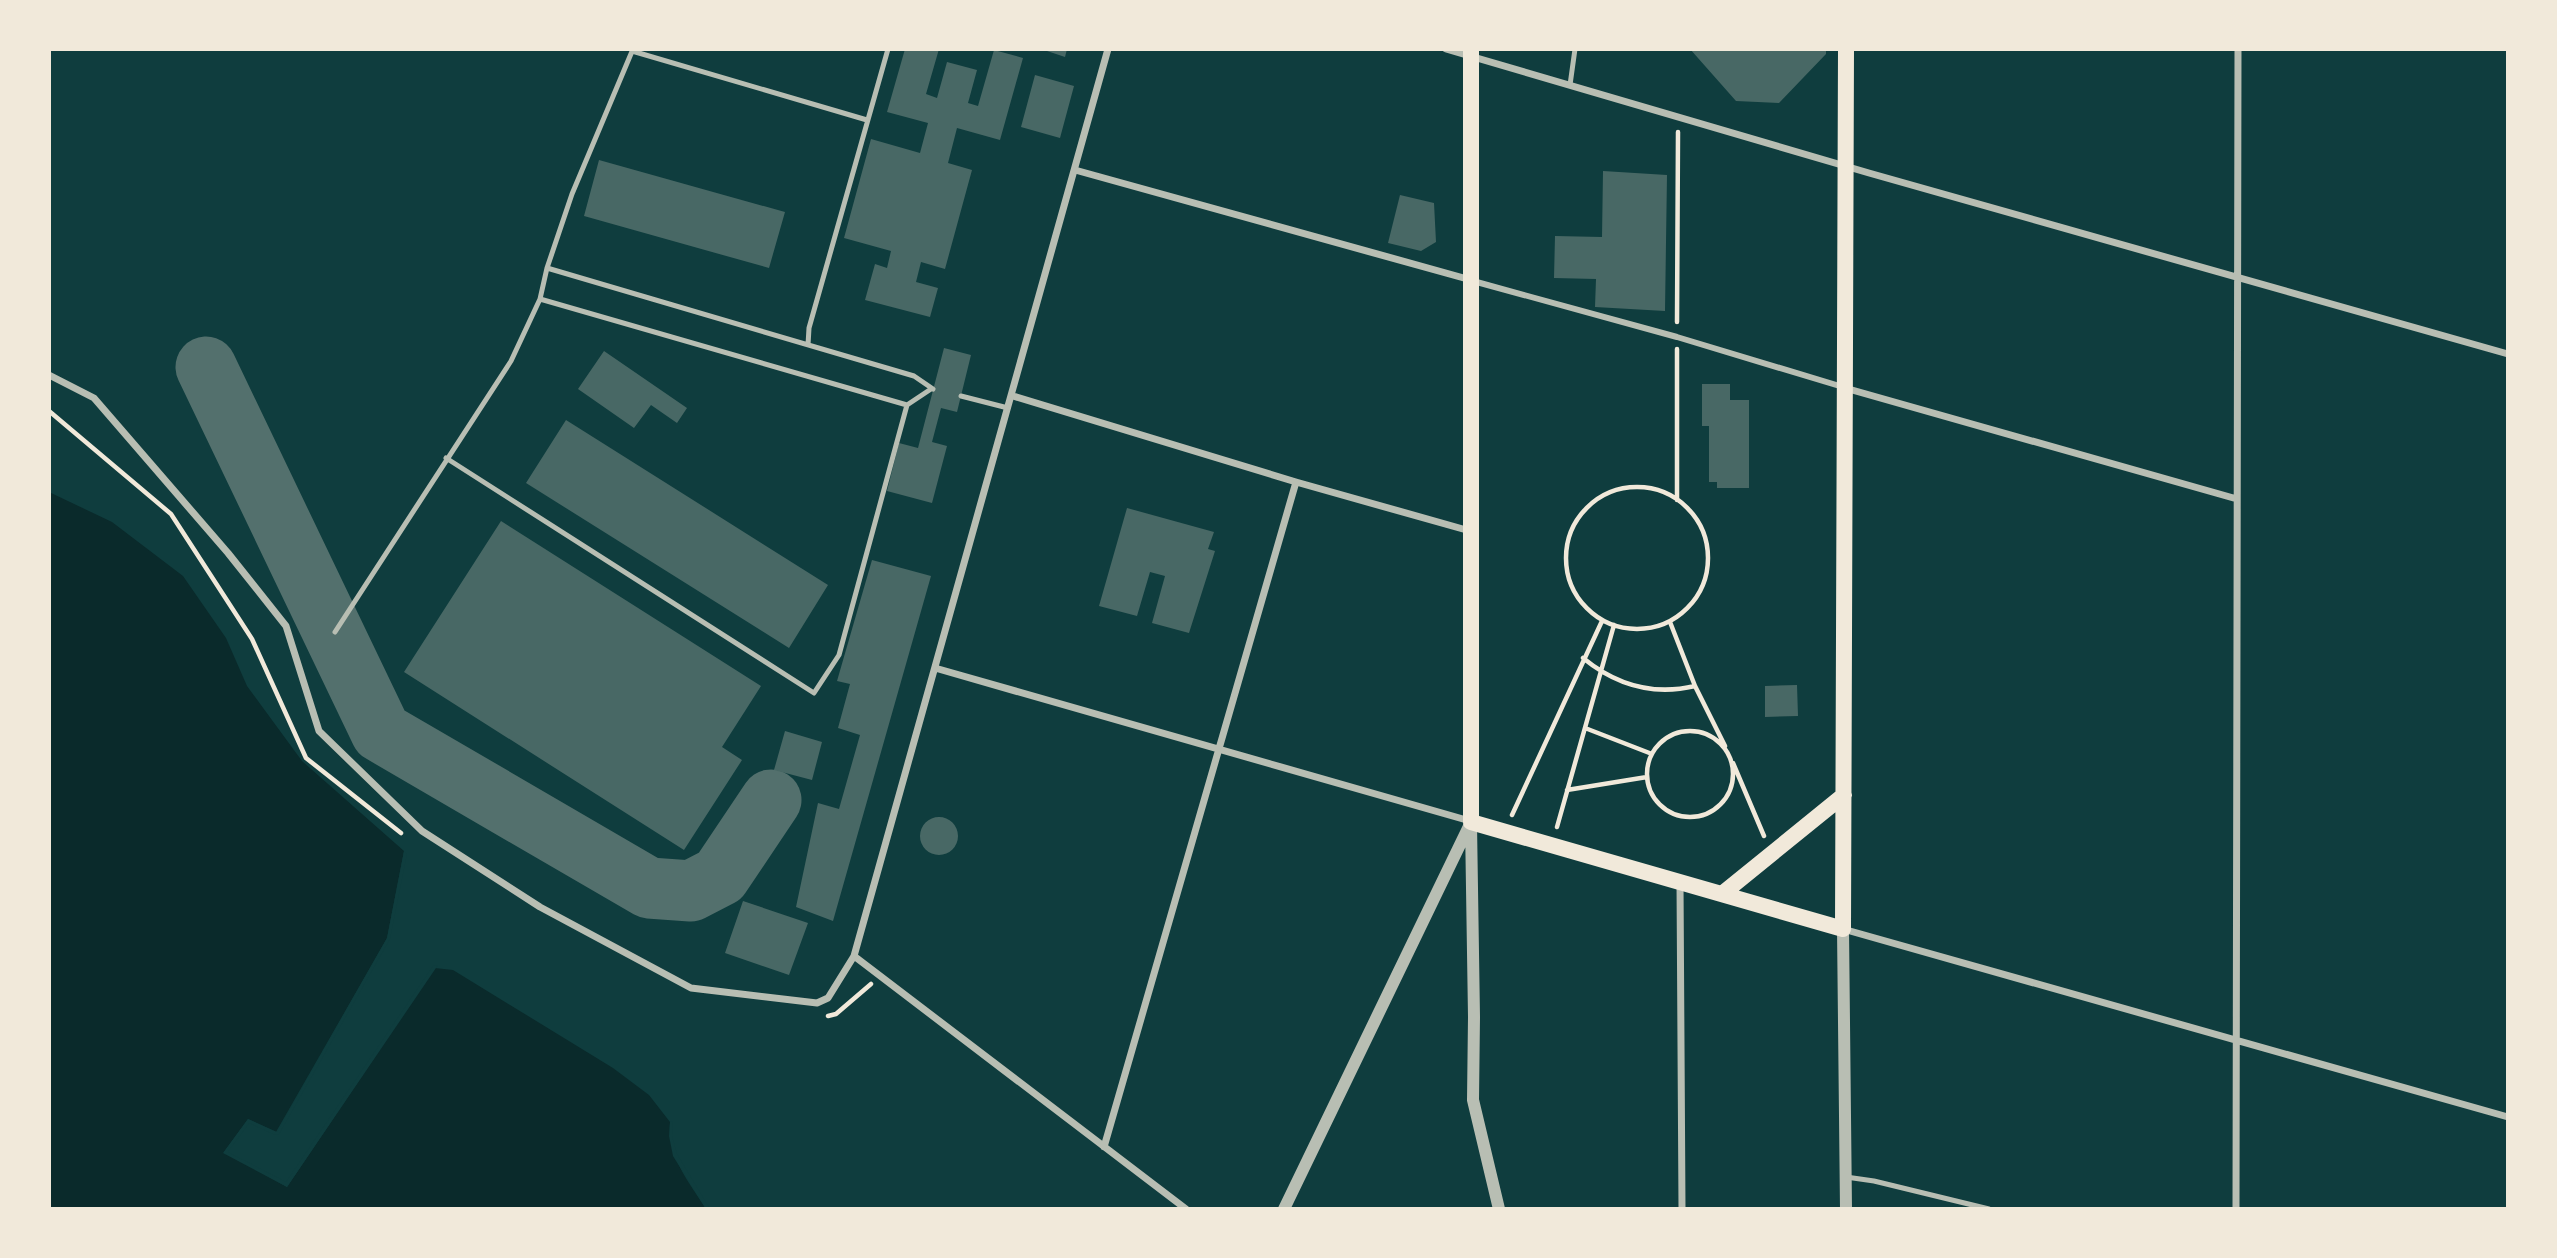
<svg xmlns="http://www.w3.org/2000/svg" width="2557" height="1258" font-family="'Roboto Condensed',sans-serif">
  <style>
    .water { fill: #0a2a2b }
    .pier { fill: #0f3d3e }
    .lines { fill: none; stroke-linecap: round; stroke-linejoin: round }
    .taxiway { stroke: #53706d; stroke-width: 61 }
    .building { fill: #486865 }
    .path { stroke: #f1e9da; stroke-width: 4.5 }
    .service { stroke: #b8beb3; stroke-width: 5 }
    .pedestrian { stroke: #b8beb3; stroke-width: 6 }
    .minor { stroke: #b8beb3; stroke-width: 7 }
    .tertiary { stroke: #b8beb3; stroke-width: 12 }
    .primary { stroke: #f1e9da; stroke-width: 16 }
  </style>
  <rect width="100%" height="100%" fill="#0f3d3e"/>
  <path class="water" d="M49 492 112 522 183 576 226 638 247 686 302 761 404 851 387 938 276 1132 248 1119 224 1152 287 1187 435 968 453 970 613 1068 649 1095 670 1122C667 1156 689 1182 706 1209H49Z"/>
  <path class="pier" d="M404 851 407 854 390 939 279 1134 275 1135 249 1123 228 1152 286 1182 433 966 438 965 287 1187 223 1153 248 1119 277 1132 387 938Z
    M673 1121 672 1136 677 1154 710 1209H706L673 1156 669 1136 670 1122Z"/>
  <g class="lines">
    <path class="taxiway" d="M206 367 381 732 649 888 691 891 720 876 771 800"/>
  </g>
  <path class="building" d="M905 49H939L926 94 937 98 947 62 977 70 968 103 978 106 994 50 1023 58 1000 140 957 128 948 163 972 170 945 269 921 262 916 282 938 288 930 317 865 300 875 264 887 268 891 251 844 238 871 139 920 153 928 123 887 112Z
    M1041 49H1067L1065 57Z
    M1690 49H1826V54L1779 103 1736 101Z
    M1035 75 1074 86 1060 138 1021 127Z
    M599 160 785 212 769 268 584 216Z
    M1603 171 1667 175 1665 311 1595 307 1596 279 1554 278 1555 236 1602 237Z
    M1400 195 1434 203 1436 242 1421 251 1388 243Z
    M944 348 971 355 957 412 941 408 932 442 947 446 932 503 887 491 899 443 918 448Z
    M604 351 687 408 677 423 651 405 634 428 578 389Z
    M1702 384H1730V400H1749V488H1717V482H1709V426H1702Z
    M566 420 828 585 789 648 526 483Z
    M1127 508 1214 532 1208 549 1215 551 1189 633 1152 623 1165 576 1150 572 1137 616 1099 606Z
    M501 521 761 686 722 747 742 760 684 850 404 672Z
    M872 560 931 576 833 921 796 907 818 803 839 809 860 735 838 728 850 684 837 681Z
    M1797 685 1798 716 1765 717V686Z
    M785 731 822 742 812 780 774 770Z
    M920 836a19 19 0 1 1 38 0a19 19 0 1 1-38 0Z
    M743 901 808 923 789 975 725 953Z"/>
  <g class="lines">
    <path class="path" d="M1677 322 1678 132
      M1677 349V500
      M49 411 171 514 252 639 306 758 401 833
      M1566 558a71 71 0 1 1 142 0a71 71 0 1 1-142 0Z
      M1670 622 1695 686 1725 746
      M1583 658C1616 685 1653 696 1695 686
      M1585 728 1652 754
      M1647 774a43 43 0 1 1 86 0a43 43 0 1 1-86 0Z
      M1733 763 1764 836
      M1567 790 1647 777
      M1512 815 1602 621
      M1557 827 1614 625
      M828 1016 836 1014 871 984"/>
    <path class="service" d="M632 51 867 120
      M1570 85 1575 49
      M547 268 914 376 933 389
      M540 299 907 405 931 389
      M808 345 809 328 888 49
      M961 396 1008 408
      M446 458 814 693 839 655 907 405
      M335 632 511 361 540 299 547 268 572 194 633 49
      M1846 1177 1874 1181 1989 1209"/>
    <path class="pedestrian" d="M1473 281 1677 337 1843 387"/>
    <path class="minor" d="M1446 49 1869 173 2508 354
      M1075 170 1471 280
      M49 375 94 398 228 553 286 626 319 731 422 831 540 907 691 988 817 1003 828 998 854 956 1108 49
      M1845 388 2237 499
      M1013 396 1296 482 1470 531
      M935 668 1470 821
      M1680 882 1682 1208
      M1843 929 2508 1117
      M854 956 1186 1209
      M1104 1147 1296 482
      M2236 1209 2238 49"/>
    <path class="tertiary" d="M1471 824 1474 1017 1473 1100 1499 1209
      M1843 929 1846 1209
      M1284 1209 1471 822"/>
    <path class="primary" d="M1471 49V822L1843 929 1846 49
      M1722 894 1844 795"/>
  </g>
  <rect width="2557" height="1258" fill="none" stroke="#f1e9da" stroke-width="102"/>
</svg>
